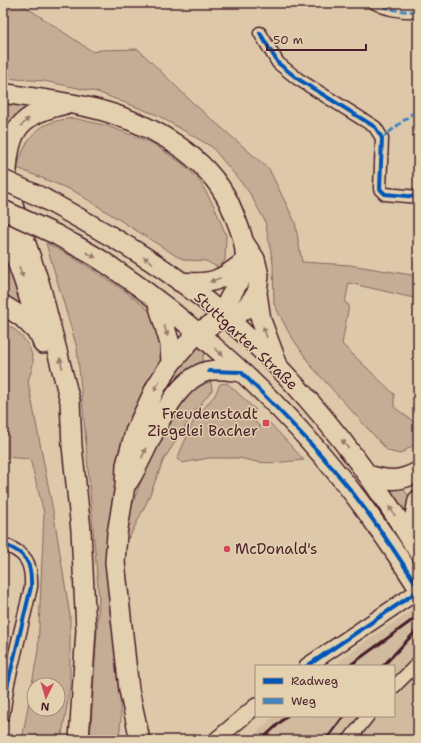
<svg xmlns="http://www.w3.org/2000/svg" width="421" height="743" font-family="'Shantell Sans',sans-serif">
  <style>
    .built { fill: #d0bb9e }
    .green { fill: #c4ad94; stroke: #876660; fill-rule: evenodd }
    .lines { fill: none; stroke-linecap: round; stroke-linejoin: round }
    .minor-casing { stroke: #4a1f2b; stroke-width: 15 }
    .tertiary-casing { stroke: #4a1f2b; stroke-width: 18 }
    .primary-casing { stroke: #4a1f2b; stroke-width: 22 }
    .minor { stroke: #e3d0ae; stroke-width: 12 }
    .tertiary { stroke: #e3d0ae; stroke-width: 15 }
    .primary { stroke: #e3d0ae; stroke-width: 19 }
    .rail { stroke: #4a1f2b; stroke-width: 3 }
    .primary-bridge-casing { stroke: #4a1f2b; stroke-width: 22; stroke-linecap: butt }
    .primary-bridge { stroke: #e3d0ae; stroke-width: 19 }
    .quiet { stroke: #4286c2; stroke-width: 3; stroke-dasharray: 6 3; stroke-linecap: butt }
    .cycleway-casing { stroke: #e3d0ae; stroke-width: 6 }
    .cycleway { stroke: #0057b8; stroke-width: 4 }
    .oneway { fill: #96786c }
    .poi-dot { fill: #d1495b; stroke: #e3d0ae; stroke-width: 1.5 }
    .labels { text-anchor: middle; stroke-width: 3; stroke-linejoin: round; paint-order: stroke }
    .street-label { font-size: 15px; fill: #4a1f2b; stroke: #e3d0ae }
    .poi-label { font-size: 15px; fill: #4a1f2b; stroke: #e3d0ae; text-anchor: end }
  </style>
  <rect width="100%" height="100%" fill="#ddc9a9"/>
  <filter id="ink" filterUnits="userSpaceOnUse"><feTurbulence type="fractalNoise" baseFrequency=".025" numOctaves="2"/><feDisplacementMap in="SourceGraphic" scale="8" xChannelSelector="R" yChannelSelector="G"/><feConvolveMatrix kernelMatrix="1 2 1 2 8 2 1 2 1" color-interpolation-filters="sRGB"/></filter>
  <g filter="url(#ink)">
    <path class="built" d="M418 607V740H249L274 716H394V666H334L366 641Z"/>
    <path class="green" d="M3 3H20L93 52 100 50 138 49 193 103 269 169 295 222 302 262 350 265 418 276V299L349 283 345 303 349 305 342 344 394 394V407L418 425V442L400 454 388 451 312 367 289 333 274 304 273 263 265 221 249 192 212 147 157 115 97 92 44 81 3 78Z
      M3 100 33 105 3 141Z
      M73 118 108 126 152 143 183 164 199 180 214 206 226 235 225 260 219 268 206 261 186 260 178 257 74 191 17 168C27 134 38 122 73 118Z
      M46 243C68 253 146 301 157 320 162 328 164 339 167 349L130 430 118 651 121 718 119 740H90L99 599 84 420 77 348Z
      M4 248 25 308 3 296Z
      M3 323C18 329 30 343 33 359 34 365 30 375 28 381L54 516 70 616V689L61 740H22L38 650 44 513 30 459 3 457ZM34 685H58V709H34Z
      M194 343 208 350 203 356V364L134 451 152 406Z
      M208 379 211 383 212 390 196 410 164 459 147 502 129 538 124 537 127 519 147 465 184 392Z
      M227 383 256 410 250 416 260 427 268 421 304 460 273 463 257 462 239 458H209L182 463 177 459 194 420 215 395 220 384Z
      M403 488 412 501 408 519 389 489Z"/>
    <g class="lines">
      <defs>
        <path id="minor" d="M375 3C388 10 403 12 418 11
          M260 33 278 63 298 79 375 127 382 138 380 189 385 194 418 197
          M3 544C26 553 32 562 31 587L8 683 3 715
          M394 687 418 663
          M349 740 368 716"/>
        <path id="tertiary" d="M307 666 418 591
          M216 740 256 706"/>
        <path id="primary" d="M3 93C38 99 80 103 113 114 162 130 214 162 233 212 239 227 247 245 245 262 243 283 225 296 224 317
          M3 176 40 285 70 401 72 446 81 530 86 630 79 740
          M6 184C9 137 11 117 62 105
          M43 198C90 224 136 249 180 281 278 352 355 448 418 551
          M3 222 24 281 43 344
          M57 235C74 245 91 253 107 264 192 321 281 402 345 483 371 516 395 551 418 587
          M180 282C211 285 221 281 245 261
          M257 293 261 320 277 363
          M157 300 170 344 171 363
          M3 305 22 317 39 334
          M368 475C388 481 399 482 418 472
          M128 482C149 451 168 381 208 371 218 368 231 371 241 372
          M413 544 414 521 418 500
          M140 740 129 690 115 562 117 534 125 486 126 465 135 432 156 387 171 363 197 333 224 317 234 316 243 311 257 293 259 275 255 259 243 241"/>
      </defs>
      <use href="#minor" class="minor-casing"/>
      <use href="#tertiary" class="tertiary-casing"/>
      <use href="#primary" class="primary-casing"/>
      <use href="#minor" class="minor"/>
      <use href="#tertiary" class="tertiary"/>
      <use href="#primary" class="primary"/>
      <path class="rail" d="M349 666 418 616
        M383 666 418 629
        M261 740 287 716
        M326 740 344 716"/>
      <defs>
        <path id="primary-bridge" d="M3 180 43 198
          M3 210 57 235"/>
      </defs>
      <use href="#primary-bridge" class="primary-bridge-casing"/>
      <use href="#primary-bridge" class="primary-bridge"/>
      <path class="quiet" d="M375 3C388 10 403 12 418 11
        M382 138 418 109"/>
      <defs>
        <path id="cycleway" d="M260 33 278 63 298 79 375 127 382 138 380 189 385 194 418 197
          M209 371 241 372C277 408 312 443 344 482 371 515 395 551 418 587
          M3 544C26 553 32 562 31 587L8 683 3 715
          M307 666 418 591"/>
      </defs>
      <use href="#cycleway" class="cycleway-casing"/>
      <use href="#cycleway" class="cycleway"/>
    </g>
    <defs><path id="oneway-solid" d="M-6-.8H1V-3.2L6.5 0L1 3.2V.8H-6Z"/></defs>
    <g class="oneway">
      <use href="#oneway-solid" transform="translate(25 122) rotate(-46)"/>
      <use href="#oneway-solid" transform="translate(91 255) rotate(29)"/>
      <use href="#oneway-solid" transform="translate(148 260) rotate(-146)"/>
      <use href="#oneway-solid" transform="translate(21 272) rotate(70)"/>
      <use href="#oneway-solid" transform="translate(215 280) rotate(159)"/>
      <use href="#oneway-solid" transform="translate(166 331) rotate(72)"/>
      <use href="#oneway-solid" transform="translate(265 332) rotate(-109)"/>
      <use href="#oneway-solid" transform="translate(219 352) rotate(42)"/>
      <use href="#oneway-solid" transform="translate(61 363) rotate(-104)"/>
      <use href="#oneway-solid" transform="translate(157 386) rotate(119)"/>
      <use href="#oneway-solid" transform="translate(345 444) rotate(-127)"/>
      <use href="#oneway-solid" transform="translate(144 453) rotate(-67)"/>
      <use href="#oneway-solid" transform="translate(392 511) rotate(-123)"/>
    </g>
  </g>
  <g class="poi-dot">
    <rect x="262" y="419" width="8" height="8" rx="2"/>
    <circle cx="227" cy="549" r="4"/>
  </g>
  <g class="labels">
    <g class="street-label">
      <text transform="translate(246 341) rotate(43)" y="5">Stuttgarter Straße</text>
    </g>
    <g class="poi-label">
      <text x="258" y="419">Freudenstadt<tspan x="258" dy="17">Ziegelei Bacher</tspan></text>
      <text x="235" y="554" text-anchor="start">McDonald's</text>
    </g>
  </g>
  <rect width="421" height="743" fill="none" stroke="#e3d0ae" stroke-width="16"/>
  <rect x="8" y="8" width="405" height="727" fill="none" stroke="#4a1f2b" stroke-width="1.5" filter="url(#ink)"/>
  <rect x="255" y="665" width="140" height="52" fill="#e3d0ae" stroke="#a6897a"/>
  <rect x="263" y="678" width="20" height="6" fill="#0057b8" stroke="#a6897a"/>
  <text x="291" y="685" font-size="12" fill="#4a1f2b">Radweg</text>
  <rect x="263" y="698" width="20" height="6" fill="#4286c2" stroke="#a6897a"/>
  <text x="291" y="705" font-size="12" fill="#4a1f2b">Weg</text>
  <g transform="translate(46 697) rotate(185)"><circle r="19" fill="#e3d0ae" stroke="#a6897a"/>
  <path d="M0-3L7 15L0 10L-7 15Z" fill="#d1495b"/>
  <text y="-6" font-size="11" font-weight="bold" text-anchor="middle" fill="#4a1f2b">N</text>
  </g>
  <path d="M267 44v6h99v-6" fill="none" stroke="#4a1f2b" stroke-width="2"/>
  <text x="273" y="44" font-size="12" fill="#4a1f2b" stroke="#e3d0ae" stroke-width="3" paint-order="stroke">50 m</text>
</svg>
